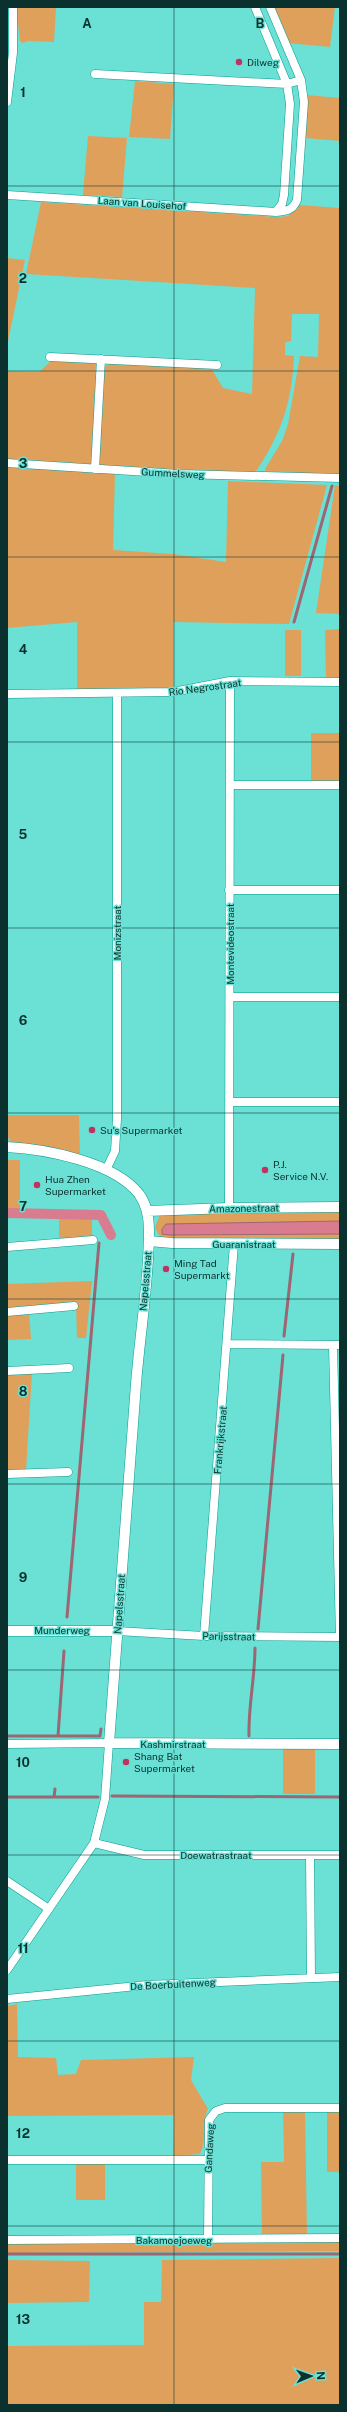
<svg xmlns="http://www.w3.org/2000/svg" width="347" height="2412" font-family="'Public Sans',sans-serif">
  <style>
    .green { fill: #dfa05c }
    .water { fill: #da7c90; stroke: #9c6672 }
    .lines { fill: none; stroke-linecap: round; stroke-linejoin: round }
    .stream { stroke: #9c6672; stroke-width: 3 }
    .canal { stroke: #da7c90; stroke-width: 10 }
    .minor-casing { stroke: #089b91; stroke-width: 9 }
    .tertiary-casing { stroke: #089b91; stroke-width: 11 }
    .minor { stroke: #fff; stroke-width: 8 }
    .tertiary { stroke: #fff; stroke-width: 10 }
    .grid { fill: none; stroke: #0a312d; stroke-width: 1; stroke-opacity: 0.55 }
    .poi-dot { fill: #c0325f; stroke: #6be0d5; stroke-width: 1.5 }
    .labels { text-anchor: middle; stroke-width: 3; stroke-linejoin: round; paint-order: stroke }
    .poi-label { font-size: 10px; fill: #0a312d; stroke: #6be0d5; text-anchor: start }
    .street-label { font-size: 10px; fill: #0a312d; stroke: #6be0d5 }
    .grid-label { font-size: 13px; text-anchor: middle; font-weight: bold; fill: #0a312d; stroke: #6be0d5; stroke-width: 3; stroke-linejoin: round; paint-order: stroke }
  </style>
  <rect width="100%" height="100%" fill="#6be0d5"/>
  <path class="green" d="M16 7H56L54 42 28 41 23 43 20 41Z
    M272 7H335L330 47 287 43Z
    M135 81 174 84 170 139 129 137Z
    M306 95 340 98V141L305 138Z
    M88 136 127 138 122 197 83 195Z
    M41 202 278 217 288 216 299 205 340 208V478L266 471 265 469 282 441 288 424 300 356 318 357 319 314H292L291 341 285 342V355L294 356C292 403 281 434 255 473L101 466 98 461 102 369 111 363 211 368 223 388 252 394 255 288 26 274Z
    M7 258 25 260 7 346Z
    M51 361 96 363 92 464 7 460V371L39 372Z
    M7 467 115 474 113 550 173 554 226 562 228 481 327 485 289 624 173 622V688L77 691V622L7 628Z
    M335 485 340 486V614L316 613Z
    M340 629V677H326L325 630Z
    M285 630H301V676H285Z
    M311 733H340V782H311Z
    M7 1115H79L80 1156 55 1148 12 1143 7 1136Z
    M7 1160H20V1211H7Z
    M340 1211V1221L166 1224 257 1234H340V1240L163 1238 159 1235 155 1228 160 1214 182 1212Z
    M59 1217 92 1219V1237L59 1240Z
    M92 1281 86 1338H77L76 1305 7 1310V1284Z
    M29 1312 31 1339 7 1340V1313Z
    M32 1373 26 1470 7 1472V1374Z
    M283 1748H315V1794H283Z
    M17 2004 18 2057 56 2058 58 2075 76 2074 81 2060 194 2057 191 2080 208 2109C201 2123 208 2140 200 2154L173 2156 174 2115 7 2116V2006Z
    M283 2111H305L307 2235 262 2236 261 2162H284Z
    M340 2111V2172H327V2112Z
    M76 2163 105 2164V2200H76Z
    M7 2242H340V2251L7 2253Z
    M340 2258V2405H7V2346L144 2345V2302H161L162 2260Z
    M7 2260 90 2261 89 2302 7 2303Z"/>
  <path class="water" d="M340 1221V1234L169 1235 162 1234V1229L166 1224Z"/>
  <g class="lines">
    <path class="stream" d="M294 622 332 486
      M284 1336 293 1254
      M67 1617 99 1243
      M258 1629 283 1355
      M7 1736H100L101 1729
      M58 1736 64 1651
      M249 1736C248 1707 255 1678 255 1648
      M112 1796 340 1797
      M7 1797H98
      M54 1797 55 1789
      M7 2254H340"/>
    <path class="canal" d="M7 1213 101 1215 111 1235"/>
    <defs>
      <path id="minor" d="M255 7 287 84 290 104 284 195 282 204 276 212
        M95 74 287 84 301 80
        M7 102 13 53V7
        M7 195 276 212C287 211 293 210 297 200L304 102 301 80 270 7
        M50 357 217 365
        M7 463 179 474 340 478
        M95 469 101 359
        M7 694 173 692 230 681 340 682
        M231 785H340
        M229 890H340
        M230 997H340
        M231 1102H340
        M106 1170 115 1151 117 1119V694
        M229 1208 230 681
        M7 1247 93 1240
        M7 1312 74 1306
        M228 1344 340 1345
        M333 1345 340 1637
        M7 1371 69 1368
        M7 1474 68 1472
        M117 1631 204 1636 340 1637
        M204 1636 234 1244
        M7 1744 109 1743 105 1799 94 1843 7 1970
        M94 1843 144 1855H340
        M310 1855 311 1977
        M7 1881 49 1909
        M7 1999 147 1985 340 1977
        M7 2160H207
        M7 2240 340 2238
        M208 2240 209 2120 216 2111 225 2108H340"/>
      <path id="tertiary" d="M7 1147C46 1149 114 1162 139 1194 147 1205 149 1218 149 1231 149 1281 140 1333 136 1384 127 1504 118 1623 109 1743L340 1744
        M147 1211 229 1208 340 1207
        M149 1241 172 1243 340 1244
        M7 1631H117"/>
    </defs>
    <use href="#minor" class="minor-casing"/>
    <use href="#tertiary" class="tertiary-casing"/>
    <use href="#minor" class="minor"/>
    <use href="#tertiary" class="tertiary"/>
  </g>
  <path class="grid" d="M174 7V2405M7 186H340M7 371H340M7 557H340M7 742H340M7 928H340M7 1113H340M7 1299H340M7 1484H340M7 1670H340M7 1855H340M7 2041H340M7 2226H340"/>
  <g class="poi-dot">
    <circle cx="239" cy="62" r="4"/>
    <circle cx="92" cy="1130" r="4"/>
    <circle cx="265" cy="1170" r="4"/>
    <circle cx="37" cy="1185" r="4"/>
    <circle cx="166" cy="1269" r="4"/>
    <circle cx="126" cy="1762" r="4"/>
  </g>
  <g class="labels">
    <g class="poi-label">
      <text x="247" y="66">Dilweg</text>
      <text x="100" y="1134">Su's Supermarket</text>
      <text x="273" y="1168">P.J.<tspan x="273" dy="12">Service N.V.</tspan></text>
      <text x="45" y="1183">Hua Zhen<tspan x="45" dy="12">Supermarket</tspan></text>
      <text x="174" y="1267">Ming Tad<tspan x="174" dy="12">Supermarkt</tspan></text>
      <text x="134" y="1760">Shang Bat<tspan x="134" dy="12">Supermarket</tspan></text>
    </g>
    <g class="street-label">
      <text transform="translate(142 203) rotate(4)" y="4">Laan van Louisehof</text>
      <text transform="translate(173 473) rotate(3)" y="4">Gummelsweg</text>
      <text transform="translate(205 687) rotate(-8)" y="4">Rio Negrostraat</text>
      <text transform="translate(117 933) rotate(-90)" y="4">Monizstraat</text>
      <text transform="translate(230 944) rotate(-90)" y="4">Montevideostraat</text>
      <text transform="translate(244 1208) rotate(-1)" y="4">Amazonestraat</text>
      <text x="244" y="1248">Guaranistraat</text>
      <text transform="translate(145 1281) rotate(-85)" y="4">Napelsstraat</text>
      <text transform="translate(220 1440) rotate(-85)" y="4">Frankrijkstraat</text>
      <text transform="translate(119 1604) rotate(-86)" y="4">Napelsstraat</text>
      <text x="62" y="1634">Munderweg</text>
      <text transform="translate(229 1636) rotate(1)" y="4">Parijsstraat</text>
      <text x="173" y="1748">Kashmirstraat</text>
      <text x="216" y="1859">Doewatrastraat</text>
      <text transform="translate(173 1984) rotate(-3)" y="4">De Boerbuitenweg</text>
      <text transform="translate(209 2148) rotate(-87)" y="4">Gandaweg</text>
      <text x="174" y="2244">Bakamoejoeweg</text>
    </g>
  </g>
  <g class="grid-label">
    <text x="87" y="28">A</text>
    <text x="260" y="28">B</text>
    <text x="23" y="97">1</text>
    <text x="23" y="283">2</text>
    <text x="23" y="468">3</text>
    <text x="23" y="654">4</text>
    <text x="23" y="839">5</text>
    <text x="23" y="1025">6</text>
    <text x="23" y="1211">7</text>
    <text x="23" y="1396">8</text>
    <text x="23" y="1582">9</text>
    <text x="23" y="1767">10</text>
    <text x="23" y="1953">11</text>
    <text x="23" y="2138">12</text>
    <text x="23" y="2324">13</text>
  </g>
  <rect width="347" height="2412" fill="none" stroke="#0a312d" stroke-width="16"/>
  <g transform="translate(311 2376) rotate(88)" stroke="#6be0d5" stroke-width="3" paint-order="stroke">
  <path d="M0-3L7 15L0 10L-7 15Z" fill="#0a312d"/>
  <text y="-6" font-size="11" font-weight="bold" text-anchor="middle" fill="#0a312d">N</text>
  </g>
</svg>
